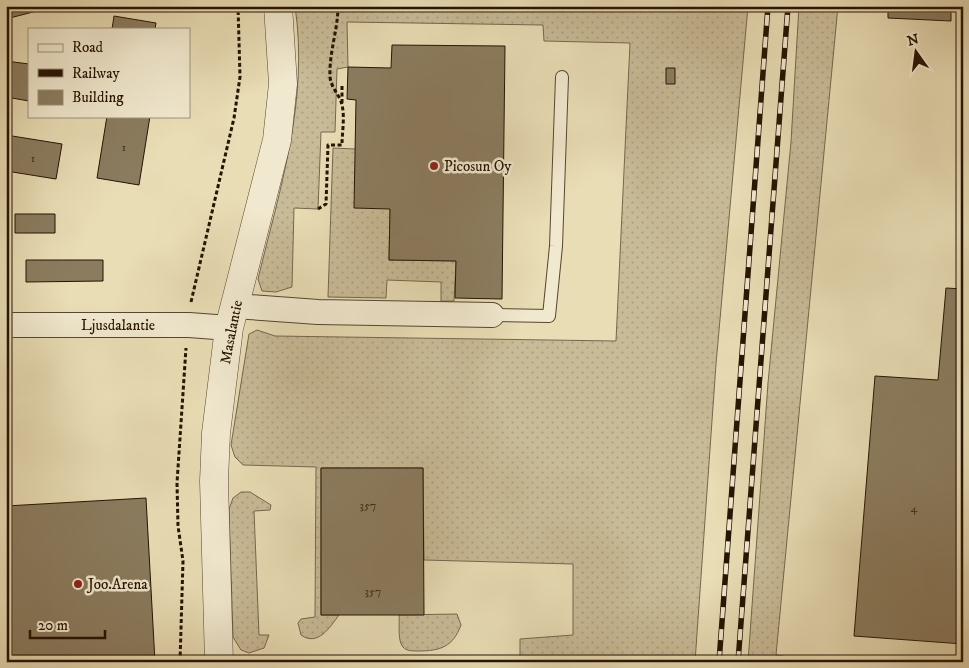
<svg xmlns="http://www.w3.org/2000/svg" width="969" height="668" font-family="'IM FELL DW Pica',serif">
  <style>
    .grass { fill: url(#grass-dots); stroke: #76674c }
    .building { fill: #8b7c5f; stroke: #251302 }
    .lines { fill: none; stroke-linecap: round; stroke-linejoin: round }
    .service-casing { stroke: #56462f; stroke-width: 14 }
    .minor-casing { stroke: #56462f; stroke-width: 26 }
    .tertiary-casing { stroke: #56462f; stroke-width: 29 }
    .path { stroke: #251302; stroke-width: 3; stroke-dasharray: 4 2.5; stroke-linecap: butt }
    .service { stroke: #f1e9cf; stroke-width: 12 }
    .minor { stroke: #f1e9cf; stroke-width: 24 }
    .tertiary { stroke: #f1e9cf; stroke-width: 28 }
    .rail-casing { stroke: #251302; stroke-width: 5.5 }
    .rail { stroke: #f1e9cf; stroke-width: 4; stroke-dasharray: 11; stroke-linecap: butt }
    .poi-dot { fill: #8f2418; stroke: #f1e9cf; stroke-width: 2 }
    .labels { text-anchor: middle; stroke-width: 5; stroke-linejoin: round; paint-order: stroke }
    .number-label { font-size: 12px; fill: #3e2d19 }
    .poi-label { font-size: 15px; fill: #251302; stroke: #f1e9cf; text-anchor: start }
    .street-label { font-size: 15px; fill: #251302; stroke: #f1e9cf }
  </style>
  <defs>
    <pattern id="grass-dots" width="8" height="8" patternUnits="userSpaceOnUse" patternTransform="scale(1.25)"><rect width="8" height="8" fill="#c8bb97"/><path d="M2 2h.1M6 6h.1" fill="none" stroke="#aca080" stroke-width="1.8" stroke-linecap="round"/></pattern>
  </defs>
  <rect width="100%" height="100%" fill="#e9ddb5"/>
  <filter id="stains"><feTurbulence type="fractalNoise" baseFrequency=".004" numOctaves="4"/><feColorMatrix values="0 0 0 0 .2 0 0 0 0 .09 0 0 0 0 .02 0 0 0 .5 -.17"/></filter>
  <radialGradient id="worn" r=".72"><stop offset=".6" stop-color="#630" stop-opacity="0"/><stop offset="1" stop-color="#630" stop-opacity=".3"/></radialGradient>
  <path class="grass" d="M295 6H748L716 364 695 662H520V639L573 635V564L424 560 423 468H321V615H339C330 627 318 647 301 635L298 623 301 619 315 617 316 467 243 465 235 457 231 445 249 334 257 330 275 336 616 341 630 43 544 41 543 25 347 22 348 67 337 69 335 132H321L318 209 294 208 292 287 276 292 262 291 258 279C280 188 309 101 295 6Z
    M799 6H838L776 655 823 662H748L768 383 791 142Z
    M333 148 355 149 390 209 389 260 456 261 454 301H441V282L387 280 386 298 328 297Z
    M241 492H250L271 505 270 510 254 511 259 635H269L264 648 249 653 241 650 233 637 229 509 233 498Z
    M457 614 461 625C453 647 440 651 418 651 413 651 406 651 403 647 397 640 400 623 399 615Z"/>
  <path class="building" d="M6 6H56L6 19Z
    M888 6H951V21L888 18Z
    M114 16 156 23 155 29H112Z
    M392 45 505 46 502 299 455 298 456 261 389 260 390 209 354 208 356 100 347 99 348 67 391 68Z
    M6 61 29 64V101L6 97Z
    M666 68H675V84H666Z
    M107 116H150L139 185 97 178Z
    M6 135 62 144 56 179 6 171Z
    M15 214H55V233H15Z
    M26 260H103V281L26 282Z
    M946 288 963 289V644L854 636 875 376 938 380Z
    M321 468H423L424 615H321Z
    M146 498 155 662H6V506Z"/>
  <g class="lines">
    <defs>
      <path id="service" d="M492 315 549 316 556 246 562 77"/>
      <path id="minor" d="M235 306 318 312 492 315
        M6 325H189L229 328"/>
      <path id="tertiary" d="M219 662 214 481 216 433 229 328 277 140 283 84 278 6"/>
    </defs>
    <use href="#service" class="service-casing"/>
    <use href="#minor" class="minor-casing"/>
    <use href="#tertiary" class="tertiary-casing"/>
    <path class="path" d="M342 86V104
      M318 209 326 204 328 145H342C342 133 345 117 342 105 340 95 331 88 330 77 329 52 338 30 338 6
      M191 302 234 118 240 77 238 6
      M180 662 183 561 178 526 177 483 186 348"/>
    <use href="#service" class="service"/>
    <use href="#minor" class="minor"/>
    <use href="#tertiary" class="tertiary"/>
    <defs>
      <path id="rail" d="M719 662 768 6
        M738 662 788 6"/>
    </defs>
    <use href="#rail" class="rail-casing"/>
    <use href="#rail" class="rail"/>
  </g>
  <g class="poi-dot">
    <circle cx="434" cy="166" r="5"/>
    <circle cx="78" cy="584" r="5"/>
  </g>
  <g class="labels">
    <g class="number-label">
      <text x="124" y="151">1</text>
      <text x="33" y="162">1</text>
      <text x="368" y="509">357</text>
      <text x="914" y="512">4</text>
      <text x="373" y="595">357</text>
    </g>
    <g class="poi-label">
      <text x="444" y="171">Picosun Oy</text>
      <text x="88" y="589">Joo.Arena</text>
    </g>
    <g class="street-label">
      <text x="118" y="330">Ljusdalantie</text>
      <text transform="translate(231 332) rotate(-79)" y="5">Masalantie</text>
    </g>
  </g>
  <rect width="969" height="668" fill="none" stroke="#e9ddb5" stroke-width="25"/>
  <rect x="8" y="8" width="954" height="653" fill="none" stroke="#251302" stroke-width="2.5"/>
  <rect x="12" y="12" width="944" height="643" fill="none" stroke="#251302"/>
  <rect x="28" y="28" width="162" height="90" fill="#f1e9cf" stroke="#9f937d"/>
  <rect x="38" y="44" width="25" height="8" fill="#f1e9cf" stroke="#9f937d"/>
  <text x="72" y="52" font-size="15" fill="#251302">Road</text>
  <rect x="38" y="69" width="25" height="8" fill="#251302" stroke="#9f937d"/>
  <text x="72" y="78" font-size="15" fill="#251302">Railway</text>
  <rect x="38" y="90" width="25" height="15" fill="#8b7c5f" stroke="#9f937d"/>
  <text x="72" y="102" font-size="15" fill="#251302">Building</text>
  <g transform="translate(916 52) rotate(346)" stroke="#f1e9cf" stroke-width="4" paint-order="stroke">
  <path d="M0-4L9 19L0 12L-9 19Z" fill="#251302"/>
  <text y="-8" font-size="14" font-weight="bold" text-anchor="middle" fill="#251302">N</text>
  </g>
  <path d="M30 630v8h75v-8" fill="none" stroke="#251302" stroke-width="2.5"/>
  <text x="38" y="630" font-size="15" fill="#251302" stroke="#f1e9cf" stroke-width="4" paint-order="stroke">20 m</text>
  <rect width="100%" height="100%" filter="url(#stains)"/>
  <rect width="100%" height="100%" fill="url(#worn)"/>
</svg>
